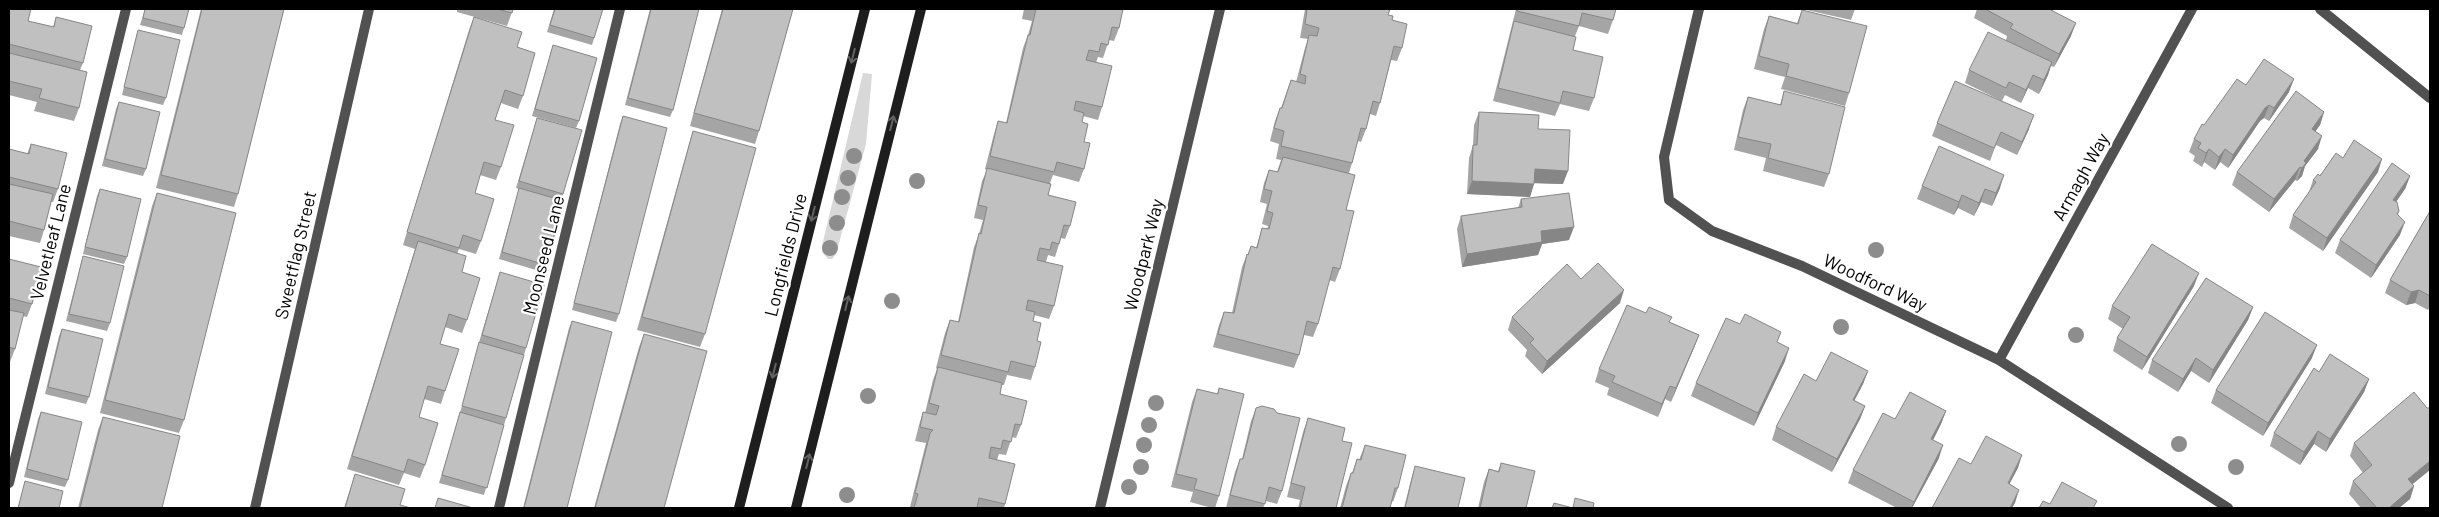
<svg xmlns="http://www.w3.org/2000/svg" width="2439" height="517" font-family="Barlow,sans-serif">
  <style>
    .green { fill: #d8d8d8 }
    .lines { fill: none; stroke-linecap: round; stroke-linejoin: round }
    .lane { stroke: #515151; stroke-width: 10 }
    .street { stroke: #515151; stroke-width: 10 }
    .secondary { stroke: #1e1e1e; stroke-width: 10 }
    .tree { fill: #8d8d8d }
    .wall { fill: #a5a5a5 }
    .shaded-wall { fill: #868686 }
    .building { fill: #c0c0c0; stroke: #868686 }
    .oneway { stroke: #626262 }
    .labels { text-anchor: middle; stroke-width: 4.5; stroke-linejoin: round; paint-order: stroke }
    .street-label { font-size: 18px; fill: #000; stroke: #fff }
  </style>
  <rect width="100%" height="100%" fill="#fff"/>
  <path class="green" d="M863 73 872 74 866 144 836 254 832 259H828L822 252V246Z"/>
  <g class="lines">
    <path class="lane" d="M9 483 126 9
      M499 508 620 9"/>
    <path class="street" d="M1699 9 1664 157 1669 200 1712 231 1802 266 1999 360 2228 508
      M2320 9 2430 98
      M1999 360 2192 9
      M255 508 369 9
      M1100 508 1220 9"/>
    <path class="secondary" d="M739 508 865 9
      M796 508 921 9"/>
  </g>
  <g class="tree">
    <circle cx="854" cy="156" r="8"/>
    <circle cx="848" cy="178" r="8"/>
    <circle cx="917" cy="181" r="8"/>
    <circle cx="842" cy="197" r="8"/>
    <circle cx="837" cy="223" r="8"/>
    <circle cx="830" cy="248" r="8"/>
    <circle cx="1876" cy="250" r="8"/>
    <circle cx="892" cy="301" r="8"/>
    <circle cx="1841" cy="327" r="8"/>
    <circle cx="2076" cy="335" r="8"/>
    <circle cx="868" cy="396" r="8"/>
    <circle cx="1156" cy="403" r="8"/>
    <circle cx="1149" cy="425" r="8"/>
    <circle cx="2179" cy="444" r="8"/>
    <circle cx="1144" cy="445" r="8"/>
    <circle cx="1141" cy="467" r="8"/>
    <circle cx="2236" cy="467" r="8"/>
    <circle cx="1129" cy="487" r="8"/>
    <circle cx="847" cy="495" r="8"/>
  </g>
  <path class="wall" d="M9 9 28 21 53 27 56 17 83 63 80 70 79 108 74 121 34 111 37 102 9 95Z
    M145 9H189L182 35 140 25Z
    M201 9H284L238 194 234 207 156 188Z
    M457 9H513L507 26 457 12Z
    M554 9H603L592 45 547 32Z
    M650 9H699L673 110 670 117 625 105Z
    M722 9H793L759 131 755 144 690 126Z
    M1024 9H1123L1119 28 1114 41 1109 40 1103 58 1098 57 1096 63 1102 107 1098 120 1083 116 1082 122 1084 142V169L1079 182 1053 175 1050 183 1048 195 1070 226 1065 239 1061 238 1055 257 1048 255 1046 262 1054 306 1049 319 1034 315 1033 321 1037 341 1035 367 1031 380 1007 375 1004 385H1002L1000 394 1021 425 1016 438 1012 437 1006 455 999 454 997 460 1005 504 1004 508H913V507H910L926 443 915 441 919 425 923 412 925 413 933 380 937 369 936 368 945 333 950 320 958 322 974 247 979 234 983 220 974 218 982 181 987 170 985 169 994 134 998 121 1006 123 1023 48 1028 35 1032 21 1022 19Z
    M1305 9H1390L1388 15 1392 20 1402 48 1397 61 1391 60 1380 103 1376 116 1370 114 1366 129 1361 142 1358 141 1352 163 1349 173 1346 210 1340 269 1335 282 1329 280 1318 324 1313 337 1304 335 1299 355 1294 368 1213 347 1219 325 1224 312 1232 313 1242 267 1247 254H1248L1251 246 1256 248 1262 228 1267 229 1268 226 1262 224 1267 204 1260 202 1264 183 1269 170 1277 172 1281 160 1276 159 1279 144 1270 141 1275 121 1280 108H1281L1291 80 1296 82 1305 48 1308 39 1300 38Z
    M1516 9H1616L1613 20 1608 34 1579 26 1575 36 1573 50 1594 98 1589 111 1560 104 1555 116 1493 101Z
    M1802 9H1855L1851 20Z
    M1977 9H2053V11L2071 36 2054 67 2051 66 2048 75 2039 94 2028 88 2021 103 2005 95 2002 101 1965 83 1969 70 2006 40 2007 36 1974 18Z
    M1802 10 1849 93 1845 106 1781 89 1785 77 1754 69 1764 29 1769 16 1797 23Z
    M474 17 517 47 523 96 518 109 501 103 495 120 501 167 496 180 480 175 475 193 481 241 476 254 459 249 457 254 462 272 467 320 462 333 445 327 440 344 445 391 441 404 424 399 419 417 425 465 420 478 404 473 399 485 347 469 415 249 403 245 469 30Z
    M138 30 166 98 163 105 122 95 136 37Z
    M553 45 579 121 576 128 532 116Z
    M2246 85 2289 92 2269 121 2264 118 2260 121 2228 168 2220 162 2215 170 2204 162 2202 167 2193 161 2195 156 2189 152 2194 139 2204 125Z
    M1784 91 1829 174 1824 187 1763 171 1766 158 1734 150 1743 110 1748 97 1780 105Z
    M119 102 146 169 143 176 102 166 116 109Z
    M1479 112 1538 129 1563 184 1534 183 1530 197 1467 194 1469 158 1473 145 1474 125Z
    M2324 112 2320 125 2315 131 2318 149 2305 166 2302 176 2297 181 2295 180 2269 212 2232 185 2237 172Z
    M623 116 619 314 616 322 572 310 620 124Z
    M537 118 563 194 561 200 546 265 543 272 499 259 519 189 516 188Z
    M1937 123 2029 129 2017 155 1996 145 1990 161 1932 136Z
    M693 131 705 334 700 347 637 330 689 144Z
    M31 144 58 189 53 202H51L44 230 40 243 9 236V149L27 154Z
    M2343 158 2378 172 2323 251 2289 228 2293 215 2309 192 2313 180Z
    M2410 176 2405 189 2396 202 2399 211 2398 215 2400 235 2371 278 2335 253 2340 240Z
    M1922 186 2000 188 1992 206 1981 202 1974 216 1958 208 1954 215 1917 199Z
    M100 189 127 257 124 264 83 254 97 196Z
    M157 193 184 420 179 433 100 413 152 206Z
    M1521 199 1569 240 1542 244 1538 255 1462 267 1457 229 1461 216 1518 208Z
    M2430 211V307L2428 310 2415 303 2406 305 2385 293 2390 280Z
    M83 256 110 323 107 331 66 321 81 263Z
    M9 259 32 304 27 317 23 316 15 349 10 362H9Z
    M500 272 526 348 484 495 439 483 460 413 477 349Z
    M1581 279 1620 303 1542 374 1525 356 1527 350 1508 330 1512 317Z
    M2194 286 2142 370 2113 351 2117 338 2123 329 2108 319 2112 306Z
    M2253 307 2248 320 2209 383 2191 371 2178 392 2148 373 2152 360Z
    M1646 313 1699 335 1671 402 1665 399 1658 417 1607 395 1609 388 1595 382 1599 369Z
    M572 321 567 508H523L569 328Z
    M62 329 89 397 86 404 45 394 59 336Z
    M644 334 664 508H594L639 347Z
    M1778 342 1785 361 1754 426 1691 396 1696 383Z
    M2312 358 2263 436 2211 403 2216 390Z
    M1868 371 1863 384 1854 400 1865 406 1860 419 1832 472 1772 440 1776 427 1816 381Z
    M2319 372 2369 379 2364 392 2326 452 2314 444 2300 465 2270 446 2274 433Z
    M1219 388V496L1215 508H1212L1190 502 1193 492 1171 487 1192 402 1197 389 1217 394Z
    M1256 408 1282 491 1277 504 1266 501 1263 508H1226L1235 472 1240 459H1242L1251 421Z
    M1946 411 1941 424 1933 440 1939 458 1912 508H1897L1848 483 1853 470 1895 419Z
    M41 412 68 480 65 487 24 477 38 419Z
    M103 417 162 508H78L98 430Z
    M1308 418 1342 441 1336 508H1298L1300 500 1287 497 1303 432Z
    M2354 443 2414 486 2410 499 2399 508H2361L2349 494 2353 481 2363 473 2350 456Z
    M1365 445 1398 488 1393 502 1392 501 1390 508H1340L1346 486 1351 473H1352L1357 459 1359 460Z
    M1501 463 1526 508H1478L1484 482 1489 469 1498 471Z
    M1415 466 1458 508H1404L1411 480Z
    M355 474 400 505 411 508H344Z
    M25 481 59 508H18Z"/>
  <path class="shaded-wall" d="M2076 23 2071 36 2054 67 2059 54Z
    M2052 62 2048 75 2039 94 2044 80Z
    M2033 75 2028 88 2021 103 2026 90Z
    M2294 79 2289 92 2269 121 2274 108Z
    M2269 105 2264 118 2260 121 2228 168 2233 155 2265 108Z
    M2324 112 2320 125 2308 142 2312 129Z
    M2034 115 2029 129 2017 155 2022 142Z
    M2322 136 2318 149 2305 166 2302 176 2297 181 2304 161Z
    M2209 149 2204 162 2202 167 2206 153Z
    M2225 149 2220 162 2215 170 2219 157Z
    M2382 159 2378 172 2323 251 2327 238Z
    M2300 167 2295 180 2269 212 2274 199Z
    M1535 169 1568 171 1563 184 1530 183Z
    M2004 175 2000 188 1992 206 1996 193Z
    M2410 176 2405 189 2388 213 2393 200Z
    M1472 181 1534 184 1530 197 1467 194Z
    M1985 189 1981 202 1974 216 1979 203Z
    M1962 195 1958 208 1954 215 1959 202Z
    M2405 222 2400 235 2371 278 2376 265Z
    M1574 227 1569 240 1542 244 1538 255 1462 267 1467 254 1541 231Z
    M2199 273 2194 286 2142 370 2147 357Z
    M1624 290 1620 303 1542 374 1547 361Z
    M2419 290 2415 303 2406 305 2411 292Z
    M2253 307 2248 320 2209 383 2213 370Z
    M1699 335 1694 348 1671 402 1676 388Z
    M2317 345 2312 358 2263 436 2268 423Z
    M1789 348 1785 361 1754 426 1758 413Z
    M2196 358 2191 371 2178 392 2183 379Z
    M1868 371 1863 384 1848 413 1853 400Z
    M2369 379 2364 392 2326 452 2330 439Z
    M1670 386 1665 399 1658 417 1662 404Z
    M1865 406 1860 419 1832 472 1837 459Z
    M1946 411 1941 424 1927 452 1931 439Z
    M2318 431 2314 444 2300 465 2304 452Z
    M1943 445 1939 458 1912 508H1911L1914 502Z
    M2022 455 2018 468 2003 496 2008 483Z
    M2430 461V470L2403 492 2408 479Z
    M2414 486 2410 499 2399 508H2389Z
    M2019 490 2015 503 2012 508H2010Z"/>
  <path class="building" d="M9 9H31L28 21 54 27 56 17 92 26 83 63 9 44Z
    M145 9H189L184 28 143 18Z
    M202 9H284L238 194 161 175Z
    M497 9H513L512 13Z
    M555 9H603L594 38 550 25Z
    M651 9H699L673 110 628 98Z
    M723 9H793L759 131 694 113Z
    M1036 9H1123L1119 28 1112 27 1108 45 1101 43 1099 52 1089 50 1086 60 1112 66 1102 107 1076 101 1074 110 1084 113 1082 122 1088 124 1084 142 1090 143 1084 169 1057 162 1054 172 990 156 998 121 1007 123 1028 35H1030Z
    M1307 9H1390L1388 15 1393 16 1392 20 1407 24 1402 48 1394 46 1380 103 1373 101 1366 129 1361 128 1352 163 1281 146 1284 131 1274 128 1280 108H1282L1291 80 1305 84 1306 76 1300 74 1309 35 1317 36 1319 28 1305 24Z
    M1517 9H1616L1613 20 1582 13 1579 26 1517 11Z
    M1985 9H2052L2051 10 2076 23 2059 54 2010 28 2013 24Z
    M1802 10 1867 26 1849 93 1786 76 1789 64 1759 56 1769 16 1798 24Z
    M474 17 522 32 517 47 535 53 523 96 505 90 495 120 514 125 501 167 484 162 475 193 494 199 481 241 463 235 459 248 407 232Z
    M1514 21 1576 37 1573 50 1603 57 1594 98 1563 91 1560 103 1498 88Z
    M138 30 180 40 166 98 124 87Z
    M1988 32 2052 62 2044 80 2033 75 2026 90 2009 82 2006 88 1969 70Z
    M553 45 597 58 579 121 535 109Z
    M9 53 87 72 79 108 39 98 42 89 9 81Z
    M2264 59 2294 79 2274 108 2269 105 2265 108 2233 155 2225 149 2219 157 2209 149 2206 153 2198 148 2201 143 2194 139 2202 124 2204 125 2237 79 2246 85Z
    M1955 81 2034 115 2022 142 2001 132 1994 148 1937 123Z
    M1784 91 1845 107 1829 174 1768 158 1771 144 1738 137 1748 97 1781 105Z
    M2296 91 2324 112 2312 129 2322 136 2304 161 2306 163 2302 168 2300 167 2274 199 2237 172Z
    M119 102 160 112 146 169 105 159Z
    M1479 112 1539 115 1538 129 1570 130 1568 171 1535 169 1534 184 1472 181 1473 145H1477Z
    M623 116 667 128 619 314 574 303Z
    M537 118 582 130 563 194 519 181Z
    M693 131 756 148 705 334 642 317Z
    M2354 140 2382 159 2327 238 2293 215 2316 182 2313 180 2318 174 2320 176 2336 153 2343 158Z
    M31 144 67 153 58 189 9 177V149L29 154Z
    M1939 146 2004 175 1996 193 1985 189 1979 203 1962 195 1959 202 1922 186Z
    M1283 157 1355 175 1346 210 1354 211 1340 269 1333 267 1318 324 1307 321 1299 355 1218 334 1224 312 1234 313 1247 254 1248 255 1251 246 1257 248 1262 228 1269 229 1273 213 1267 211 1272 191 1264 189 1269 170 1278 172Z
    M2392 163 2410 176 2393 200 2397 202 2399 211 2397 214 2405 222 2376 265 2340 240Z
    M987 168 1051 184 1048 195 1076 202 1070 226 1064 225 1059 244 1052 242 1050 250 1040 248 1037 260 1063 266 1054 306 1028 300 1026 310 1035 312 1033 321 1041 323 1037 341 1041 342 1035 367 1011 361 1008 372 941 355 950 320 959 322 979 233 981 234 987 207 978 205Z
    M9 184 53 194 44 230 9 221Z
    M519 188 564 201 546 265 502 252Z
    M100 189 141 199 127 257 85 247Z
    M157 193 236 213 184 420 105 400Z
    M1569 193 1574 227 1541 231 1542 242 1467 254 1461 216 1522 207 1521 199Z
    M2430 211V296L2419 290 2411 292 2390 280Z
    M418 241 466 256 462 272 480 278 467 320 449 314 440 344 459 349 445 391 428 386 419 417 438 423 425 465 408 459 404 472 352 456Z
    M2152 244 2199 273 2147 357 2117 338 2130 317 2112 306Z
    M83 256 124 266 110 323 69 314Z
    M9 259 41 267 32 304 9 298Z
    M1598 263 1624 290 1547 361 1530 343 1534 339 1512 317 1567 264 1581 279Z
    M500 272 544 285 526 348 482 335Z
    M2206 278 2253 307 2213 370 2196 358 2183 379 2152 360Z
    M1627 305 1646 313 1649 307 1672 317 1669 322 1699 335 1676 388 1670 386 1662 404 1612 382 1615 376 1599 369Z
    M9 310 24 313 15 349 9 347Z
    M2265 312 2317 345 2268 423 2216 390Z
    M1745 314 1781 332 1777 342 1789 348 1758 413 1696 383 1726 318 1740 324Z
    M572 321 612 332 567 508H524Z
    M62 329 103 339 89 397 48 387Z
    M644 334 707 351 664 508H595Z
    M479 342 524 355 506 418 462 406Z
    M1831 352 1868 371 1853 400 1865 406 1837 459 1776 427 1804 374 1816 381Z
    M2330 354 2369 379 2330 439 2318 431 2304 452 2274 433 2314 368 2319 372Z
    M938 367 1002 383 1000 394 1027 401 1021 425 1015 424 1011 442 1003 440 1001 449 991 447 989 458 1015 464 1005 504 979 498 977 508H914L918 494 915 493 930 433 933 430 920 427 923 412 936 415 939 406 929 403Z
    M1219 388 1244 394 1219 496 1194 489 1197 479 1176 474 1197 389 1218 394Z
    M1910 392 1946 411 1931 439 1943 445 1914 502 1853 470 1883 413 1895 419Z
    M2414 392 2427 408H2430V461L2408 479 2414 486 2389 508H2377L2353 481 2372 465 2354 443Z
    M1262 406 1274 409 1277 413 1300 418 1282 491 1269 487 1265 504 1230 495 1240 459H1243L1256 408Z
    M41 412 82 422 68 480 27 469Z
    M460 412 504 425 487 488 442 475Z
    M103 417 180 436 162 508H80Z
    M1308 418 1345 428 1342 441 1352 443 1336 508H1300L1305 487 1291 483Z
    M1986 436 2022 455 2008 483 2019 490 2010 508H1932L1959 458 1971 464Z
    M1365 445 1406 455 1398 488H1395L1390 508H1342L1351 473H1353L1357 459 1361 460Z
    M1501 463 1535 471 1526 508H1480L1489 469 1499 472Z
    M1415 466 1465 478 1458 508H1405Z
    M355 474 405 489 400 505 411 508H345Z
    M25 481 63 491 59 508H18Z
    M2062 482 2097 501 2093 508H2039L2043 501 2050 504Z
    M438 498 473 508H435Z
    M1575 498 1594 503 1593 508H1552L1554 503 1573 508Z"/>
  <defs><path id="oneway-shaft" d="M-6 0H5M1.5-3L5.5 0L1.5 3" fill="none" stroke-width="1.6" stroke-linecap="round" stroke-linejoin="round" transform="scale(1.25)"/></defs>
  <g class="oneway">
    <use href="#oneway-shaft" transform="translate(853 56) rotate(104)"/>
    <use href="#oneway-shaft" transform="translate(892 123) rotate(-76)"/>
    <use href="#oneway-shaft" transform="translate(813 214) rotate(104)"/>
    <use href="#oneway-shaft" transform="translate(847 303) rotate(-76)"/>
    <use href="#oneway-shaft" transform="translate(774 371) rotate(104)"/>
    <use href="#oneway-shaft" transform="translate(808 461) rotate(-76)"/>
  </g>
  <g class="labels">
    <g class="street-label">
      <text transform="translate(2081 177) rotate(-61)" y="6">Armagh Way</text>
      <text transform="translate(51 242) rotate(-76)" y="6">Velvetleaf Lane</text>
      <text transform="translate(296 255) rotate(-77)" y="6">Sweetflag Street</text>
      <text transform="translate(544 255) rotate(-76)" y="6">Moonseed Lane</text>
      <text transform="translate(786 255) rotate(-76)" y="6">Longfields Drive</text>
      <text transform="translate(1144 255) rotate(-76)" y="6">Woodpark Way</text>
      <text transform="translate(1875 283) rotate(25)" y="6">Woodford Way</text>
    </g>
  </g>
  <rect width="2439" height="517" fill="none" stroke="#000000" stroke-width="20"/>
</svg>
